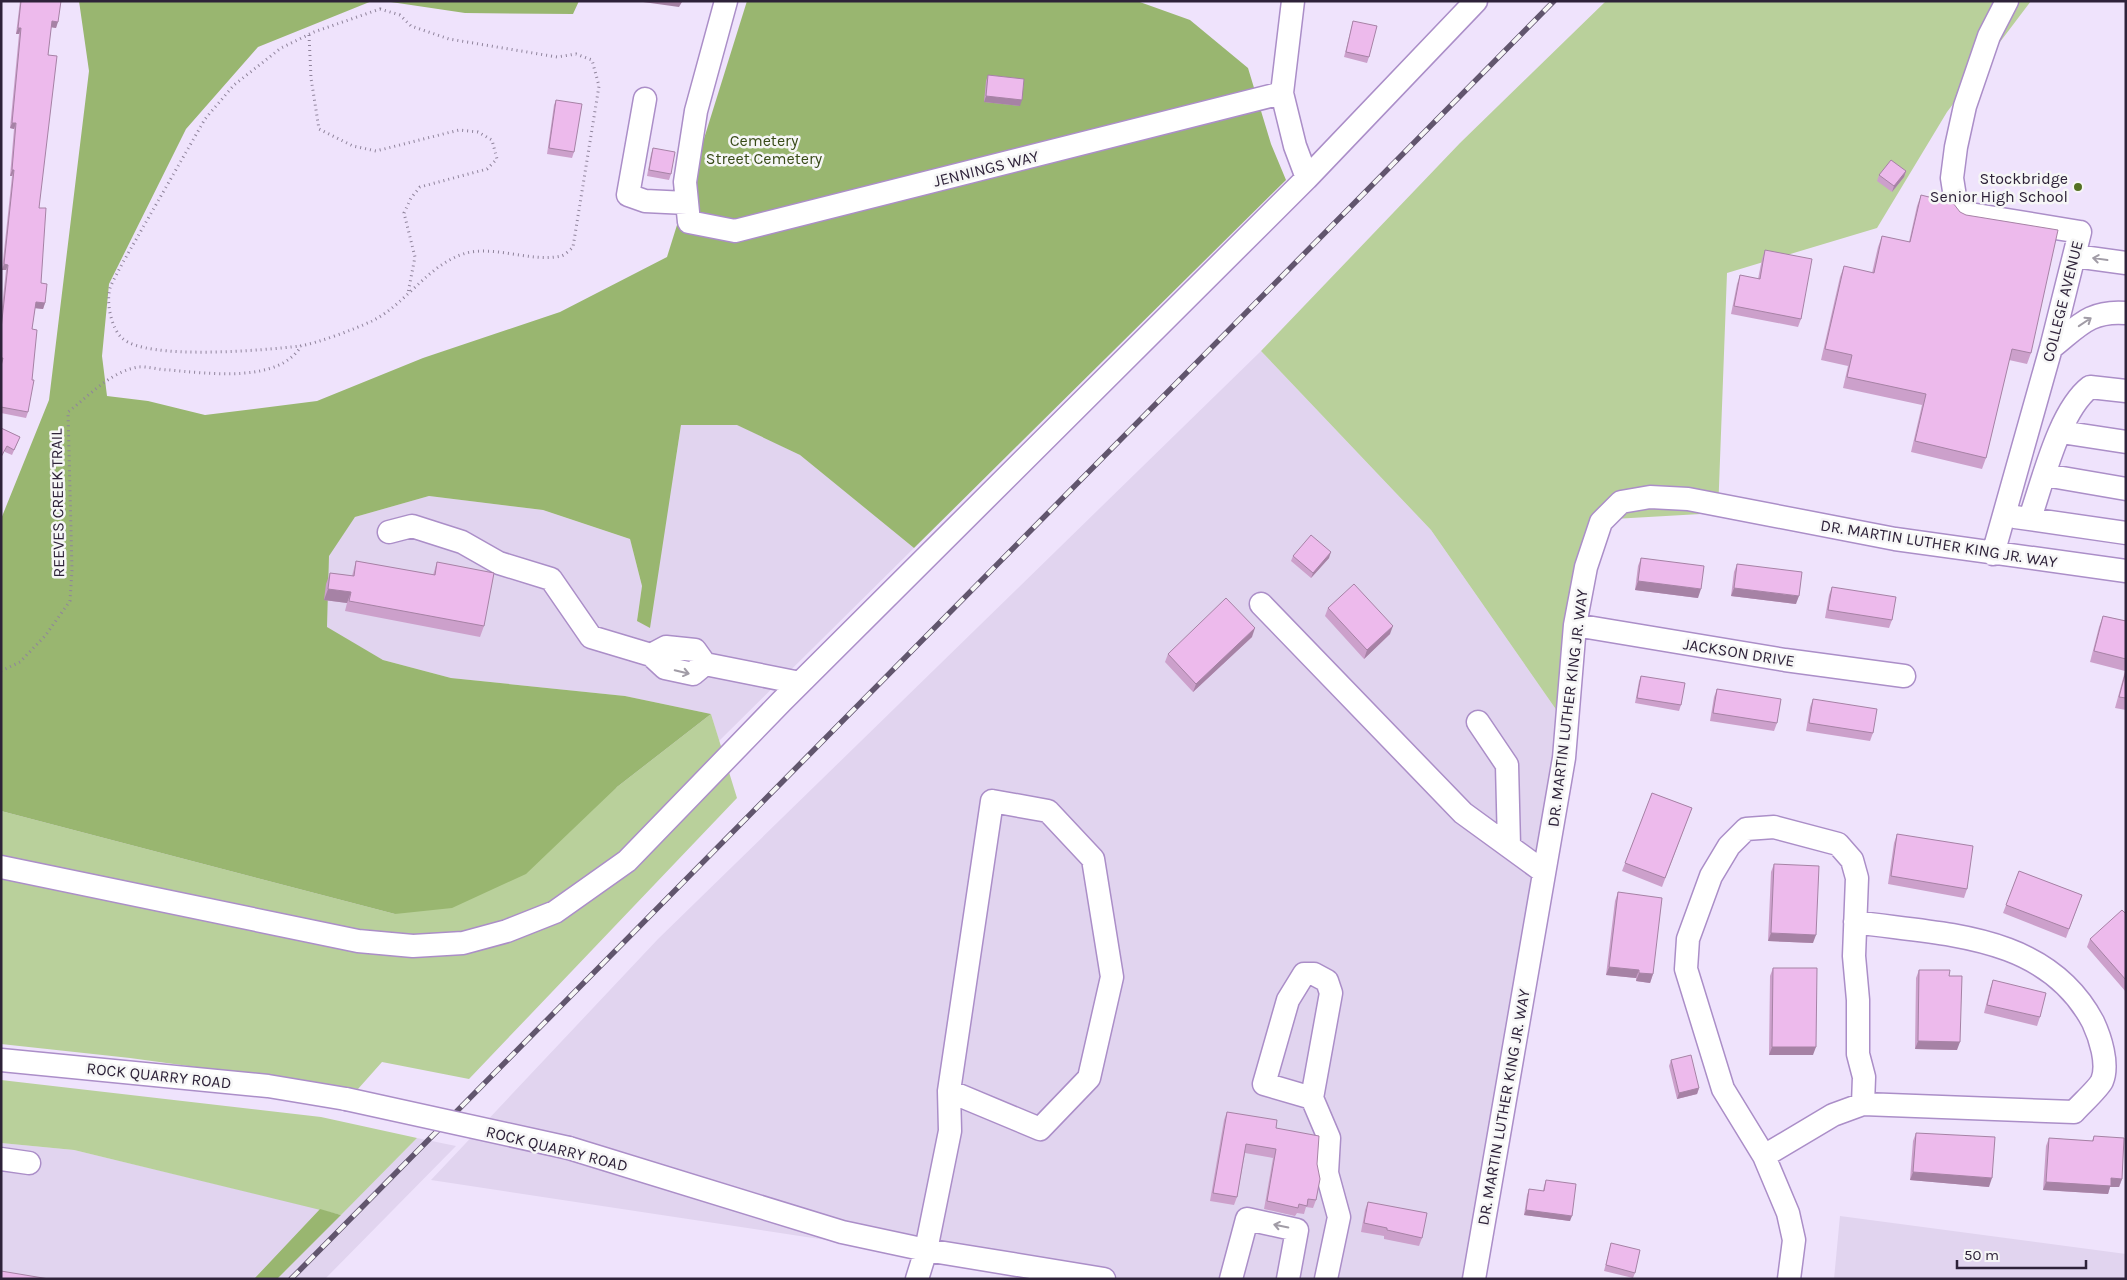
<svg xmlns="http://www.w3.org/2000/svg" width="2127" height="1280" font-family="Karla,sans-serif">
  <style>
    .built { fill: #e1d4ef }
    .green { fill: #b9d09b }
    .forest { fill: #99b670 }
    .lines { fill: none; stroke-linecap: round; stroke-linejoin: round }
    .minor-casing { stroke: #ab8ec8; stroke-width: 25 }
    .path { stroke: #90849c; stroke-width: 3; stroke-dasharray: 1 4; stroke-linecap: butt }
    .minor { stroke: #fff; stroke-width: 22 }
    .rail-casing { stroke: #61556d; stroke-width: 5.5 }
    .rail { stroke: #f6f6f6; stroke-width: 4; stroke-dasharray: 11; stroke-linecap: butt }
    .minor-bridge-casing { stroke: #ab8ec8; stroke-width: 25; stroke-linecap: butt }
    .minor-bridge { stroke: #fff; stroke-width: 22 }
    .wall { fill: #cca0cb }
    .shaded-wall { fill: #a682a5 }
    .building { fill: #edbaec; stroke: #a682a5 }
    .oneway { stroke: #a19ca6 }
    .poi-dot { fill: #547023; stroke: #f6f6f6; stroke-width: 2 }
    .labels { text-anchor: middle; stroke-width: 5; stroke-linejoin: round; paint-order: stroke }
    .park-label { font-size: 16px; fill: #394c19; stroke: #f6f6f6 }
    .street-label { font-size: 16px; fill: #2e2239; stroke: #f6f6f6 }
    .poi-label { font-size: 16px; fill: #2e2239; stroke: #f6f6f6; text-anchor: end }
  </style>
  <rect width="100%" height="100%" fill="#efe3fc"/>
  <path class="built" d="M1261 351 1431 530 1562 718 1466 1279H1083L431 1180 658 939Z
    M681 425H738L800 455 914 548 719 741 711 714 625 696 451 678 383 660 327 628 328 556 355 517 429 496 543 510 630 539 642 586 637 621 675 465Z
    M417 1138 456 1146 325 1279H277Z
    M1 1143 74 1150 320 1209 254 1279H1Z
    M1840 1216 2126 1254V1279H1834Z"/>
  <path class="green" d="M1606 1H2031L1947 112 1877 228 1727 273 1718 513 1596 520 1562 718 1431 530 1261 351 1460 143Z
    M711 714 737 798 469 1079 382 1062 358 1089 130 1058 1 1044V811L395 914 617 787Z
    M1 1080 321 1117 417 1138 341 1215 74 1150 1 1143Z"/>
  <path class="forest" d="M79 1H372L258 47 186 129 109 284 102 356 107 396 148 401 205 415 317 401 423 358 560 312 667 257 747 1H1137L1190 20 1248 68 1271 144 1286 180 914 548 800 455 737 425H681L650 628 637 621 642 586 630 539 543 510 429 496 355 517 329 556 327 627 383 660 451 678 625 696 711 714 617 787 526 874 452 908 395 914 1 811V519L49 400 89 71Z
    M384 1H579L573 14 465 13Z
    M320 1209 341 1215 277 1279H254Z"/>
  <g class="lines">
    <defs>
      <path id="minor" d="M726 1 696 111 685 182 689 222 735 231 1282 93
        M1293 1 1282 93 1295 146 1307 178
        M645 99 628 195 645 201 687 203
        M2075 256 2126 263
        M2051 348C2078 327 2089 310 2126 313
        M2061 432 2126 442
        M2045 475 2126 489
        M2015 517 2126 533
        M2030 518C2043 481 2059 411 2090 387L2126 391
        M389 532 412 526 462 542 499 563 551 579 591 637 651 655
        M1993 554 2051 348 2080 232 1964 213 1955 197 1952 178 1956 147 1965 106 1989 36 2007 1
        M1261 604 1463 813 1544 872
        M1575 625 1785 660 1904 676
        M705 664 693 674 665 668 651 655 666 647 695 650 705 664 800 683
        M1478 722 1507 765 1509 846
        M1 867 358 941 413 946 463 943 507 931 555 912 627 861 782 701 1307 178 1476 1
        M1 1060 268 1086 346 1099
        M1312 1098 1264 1084 1288 1000 1304 974H1314L1327 981 1331 993 1312 1098 1329 1138 1327 1173 1339 1217 1326 1279
        M569 1148 842 1232 926 1250 1104 1279
        M1764 1156 1833 1115 1863 1104 2074 1112C2081 1104 2098 1089 2102 1081 2109 1064 2100 1037 2093 1022 2046 933 1943 935 1855 922
        M1 1159 29 1163
        M917 1279 926 1250 950 1131 949 1091 992 801 1048 811 1093 859 1112 977 1089 1078 1040 1129 949 1091
        M1231 1279 1247 1219 1297 1230 1288 1279
        M1474 1279 1564 758 1575 625 1586 567 1601 522 1621 502 1650 497 1688 499 1895 539 2126 571
        M1789 1279 1794 1240 1788 1213 1764 1156 1723 1089 1686 969 1688 939 1711 876 1729 846 1746 829 1774 827 1838 844 1852 860 1857 878 1854 956 1858 1000V1054L1864 1077 1863 1104"/>
    </defs>
    <use href="#minor" class="minor-casing"/>
    <path class="path" d="M380 9 400 15 411 26 449 39 557 57 576 54 592 60 599 86 573 247C570 250 565 255 561 256 532 263 492 244 463 254 427 266 405 305 372 321 355 329 318 343 300 346 266 350 146 361 122 338 111 328 106 302 110 288 113 280 118 272 122 264L205 119 234 85 281 48 314 32Z
      M309 35 311 78 319 129 353 146 376 151 459 130 478 132 492 140 497 159 487 169 420 187 411 198 404 213 415 257 408 293
      M1 671 20 662 45 636 70 601 72 570 68 412C90 395 110 372 138 367 147 366 159 370 169 370 206 373 279 384 301 346"/>
    <use href="#minor" class="minor"/>
    <defs>
      <path id="rail" d="M291 1279 1554 1"/>
    </defs>
    <use href="#rail" class="rail-casing"/>
    <use href="#rail" class="rail"/>
    <defs>
      <path id="minor-bridge" d="M346 1099 569 1148"/>
    </defs>
    <use href="#minor-bridge" class="minor-bridge-casing"/>
    <use href="#minor-bridge" class="minor-bridge"/>
  </g>
  <path class="wall" d="M20 1H61L56 28 51 27 48 55 39 208 41 283 45 303 43 309 35 308 32 329 28 412 26 418 1 413V316L6 270H2L12 176H10L14 129 10 128 19 34H16Z
    M1353 21 1369 57 1367 63 1344 57Z
    M988 75 1020 106 984 102 986 81Z
    M556 100 574 152 572 158 547 154 554 105Z
    M653 148 671 174 669 180 647 176 651 154Z
    M1906 171 1904 177 1892 192 1877 181 1879 175Z
    M1921 195 2031 353 2027 364 2009 360 1986 458 1982 469 1911 452 1922 405 1843 388 1848 366 1821 360 1840 277 1844 266 1872 273 1878 247 1882 236 1909 242 1917 206Z
    M1765 250 1801 319 1798 327 1731 314 1737 284 1740 275 1758 279 1762 259Z
    M1 428 20 437 12 455 5 452Z
    M1293 556 1329 558 1311 578 1291 561Z
    M1641 558 1698 598 1635 590 1638 566Z
    M356 561 433 575 437 562 484 626 480 637 345 611 347 603 324 600 326 584 330 573 352 576Z
    M1737 564 1796 604 1731 596 1734 572Z
    M1832 587 1892 620 1889 628 1825 618 1829 595Z
    M1328 608 1390 634 1364 659 1325 616Z
    M2103 616 2126 621V710L2115 708 2125 671 2090 662 2099 627Z
    M1252 637 1193 692 1165 662 1168 654Z
    M1641 676 1681 705 1679 711 1635 703 1639 681Z
    M1717 689 1777 723 1774 731 1710 721 1714 697Z
    M1813 699 1873 733 1870 741 1806 731 1810 707Z
    M1652 793 1692 808 1662 887 1622 871Z
    M1897 834 1967 889 1964 898 1888 884 1894 843Z
    M1774 864 1813 943 1768 941 1771 872Z
    M2019 871 2082 895 2066 938 2003 913Z
    M1618 892 1653 974 1650 983 1636 981V978L1606 975 1615 901Z
    M2126 914V992L2087 947 2090 939Z
    M1773 968 1813 1055H1769L1770 976Z
    M1919 970 1949 976 1957 1050 1915 1049 1916 978Z
    M1993 980 2040 1017 2037 1026 1984 1013 1990 989Z
    M1671 1060 1699 1088 1697 1094 1677 1099 1669 1066Z
    M1227 1112 1276 1128 1317 1164 1316 1200 1313 1208 1306 1207 1304 1214 1297 1213 1295 1216 1264 1209 1273 1158 1245 1153 1237 1197 1234 1205 1210 1201 1224 1120Z
    M1916 1133 1989 1187 1910 1180 1913 1141Z
    M2094 1136 2122 1179 2119 1187H2110L2108 1194 2043 1190 2046 1146 2049 1138 2092 1141Z
    M1546 1180 1570 1221 1524 1215 1527 1195 1529 1189 1543 1191 1544 1186Z
    M1368 1202 1422 1238 1419 1246 1384 1239V1236L1361 1232 1365 1210Z
    M1611 1243 1635 1273 1633 1278 1604 1271Z"/>
  <path class="shaded-wall" d="M643 1H679L682 2 679 7 643 2Z
    M52 21 58 22 56 28 50 27Z
    M18 28H21L19 34H16Z
    M986 96 1022 100 1020 106 984 102Z
    M12 123H16L14 129 10 128Z
    M12 170H14L12 176H10Z
    M1906 171 1904 177 1892 192 1894 186Z
    M4 264 8 265 6 270H2Z
    M36 302 45 303 43 309 34 308Z
    M1331 552 1329 558 1311 578 1313 573Z
    M1638 581 1701 589 1698 598 1635 590Z
    M1734 588 1799 596 1796 604 1731 596Z
    M328 589 351 592 347 603 324 600Z
    M1393 626 1390 634 1364 659 1367 650Z
    M1255 628 1252 637 1193 692 1196 684Z
    M1771 933 1816 935 1813 943 1768 941Z
    M1609 967 1639 970 1636 978 1606 975Z
    M1639 973 1653 974 1650 983 1636 981Z
    M1918 1041 1960 1042 1957 1050 1915 1049Z
    M1772 1047H1816L1813 1055H1769Z
    M1699 1088 1697 1094 1677 1099 1679 1093Z
    M1913 1172 1992 1178 1989 1187 1910 1180Z
    M2111 1178 2122 1179 2119 1187H2110L2108 1194 2043 1190 2046 1182Z
    M1526 1210 1572 1216 1570 1221 1524 1215Z"/>
  <path class="building" d="M21 1H61L58 22 52 21 48 55 57 56 39 208H46L41 283 47 284 45 303 36 302 32 329 37 330 32 380H34L28 412 1 407V366L3 358H1V329L8 265 4 264 14 170H12L16 123H12L21 28H18Z
    M1353 21 1377 26 1369 57 1346 52Z
    M988 75 1024 79 1022 100 986 96Z
    M556 100 582 104 574 152 549 148Z
    M653 148 675 152 671 174 649 170Z
    M1891 160 1906 171 1894 186 1879 175Z
    M1921 195 1953 203 1960 212 1966 215 2058 230 2031 353 2012 349 1986 458 1915 441 1926 394 1847 377 1852 355 1825 349 1844 266 1874 273 1882 236 1910 242Z
    M1765 250 1812 259 1801 319 1734 306 1740 275 1760 279Z
    M1 428 20 437 14 450 7 446 1 457Z
    M1311 535 1331 552 1313 573 1293 556Z
    M1641 558 1704 566 1701 589 1638 581Z
    M356 561 435 575 437 562 494 573 484 626 349 601 351 592 328 589 330 573 354 576Z
    M1737 564 1802 572 1799 596 1734 588Z
    M1354 584 1393 626 1367 650 1328 608Z
    M1832 587 1896 597 1892 620 1828 610Z
    M1226 598 1255 628 1196 684 1168 654Z
    M2103 616 2126 621V659L2094 651Z
    M2126 671V698L2119 697Z
    M1641 676 1685 683 1681 705 1637 698Z
    M1717 689 1781 699 1777 723 1713 713Z
    M1813 699 1877 709 1873 733 1809 723Z
    M1652 793 1692 808 1665 878 1625 863Z
    M1897 834 1973 846 1967 889 1891 876Z
    M1774 864 1819 866 1816 935 1771 933Z
    M2019 871 2082 895 2069 929 2006 905Z
    M1618 892 1662 898 1653 974 1639 973V970L1609 967Z
    M2122 910 2126 914V980L2090 939Z
    M1773 968H1817L1816 1047H1772Z
    M1919 970H1950L1949 976H1962L1960 1042 1918 1041Z
    M1993 980 2046 993 2040 1017 1987 1005Z
    M1691 1055 1699 1088 1679 1093 1671 1060Z
    M1227 1112 1277 1120 1276 1128 1319 1136 1317 1164 1320 1179 1316 1200 1308 1199 1307 1206 1299 1204 1298 1208 1267 1201 1276 1149 1246 1144 1237 1197 1213 1193Z
    M1916 1133 1995 1137 1992 1178 1913 1172Z
    M2094 1136 2124 1138 2122 1179 2111 1178V1186L2046 1182 2049 1138 2093 1141Z
    M1546 1180 1576 1184 1572 1216 1526 1210 1529 1189 1544 1191Z
    M1368 1202 1427 1213 1422 1238 1387 1230V1228L1364 1223Z
    M1611 1243 1640 1250 1635 1273 1606 1265Z
    M1 1271 49 1279H1Z"/>
  <defs><path id="oneway-shaft" d="M-6 0H5M1.5-3L5.5 0L1.5 3" fill="none" stroke-width="1.6" stroke-linecap="round" stroke-linejoin="round" transform="scale(1.25)"/></defs>
  <g class="oneway">
    <use href="#oneway-shaft" transform="translate(2100 259) rotate(-172)"/>
    <use href="#oneway-shaft" transform="translate(2085 322) rotate(-34)"/>
    <use href="#oneway-shaft" transform="translate(682 672) rotate(13)"/>
    <use href="#oneway-shaft" transform="translate(1281 1226) rotate(-168)"/>
  </g>
  <circle class="poi-dot" cx="2078" cy="187" r="5"/>
  <g class="labels">
    <g class="park-label">
      <text x="764" y="146">Cemetery<tspan x="764" dy="18">Street Cemetery</tspan></text>
    </g>
    <g class="street-label">
      <text transform="translate(986 168) rotate(-14)" y="6">JENNINGS WAY</text>
      <text transform="translate(2062 301) rotate(-76)" y="6">COLLEGE AVENUE</text>
      <text transform="translate(57 503) rotate(-91)" y="6">REEVES CREEK TRAIL</text>
      <text transform="translate(1939 543) rotate(9)" y="6">DR. MARTIN LUTHER KING JR. WAY</text>
      <text transform="translate(1739 652) rotate(9)" y="6">JACKSON DRIVE</text>
      <text transform="translate(1567 708) rotate(-83)" y="6">DR. MARTIN LUTHER KING JR. WAY</text>
      <text transform="translate(159 1075) rotate(6)" y="6">ROCK QUARRY ROAD</text>
      <text transform="translate(1503 1107) rotate(-80)" y="6">DR. MARTIN LUTHER KING JR. WAY</text>
      <text transform="translate(557 1148) rotate(14)" y="6">ROCK QUARRY ROAD</text>
    </g>
    <g class="poi-label">
      <text x="2068" y="184">Stockbridge<tspan x="2068" dy="18">Senior High School</tspan></text>
    </g>
  </g>
  <rect width="2127" height="1280" fill="none" stroke="#2e2239" stroke-width="5"/>
  <path d="M1957 1260v8h129v-8" fill="none" stroke="#2e2239" stroke-width="2.5"/>
  <text x="1964" y="1260" font-size="15" fill="#2e2239" stroke="#f6f6f6" stroke-width="4" paint-order="stroke">50 m</text>
</svg>
